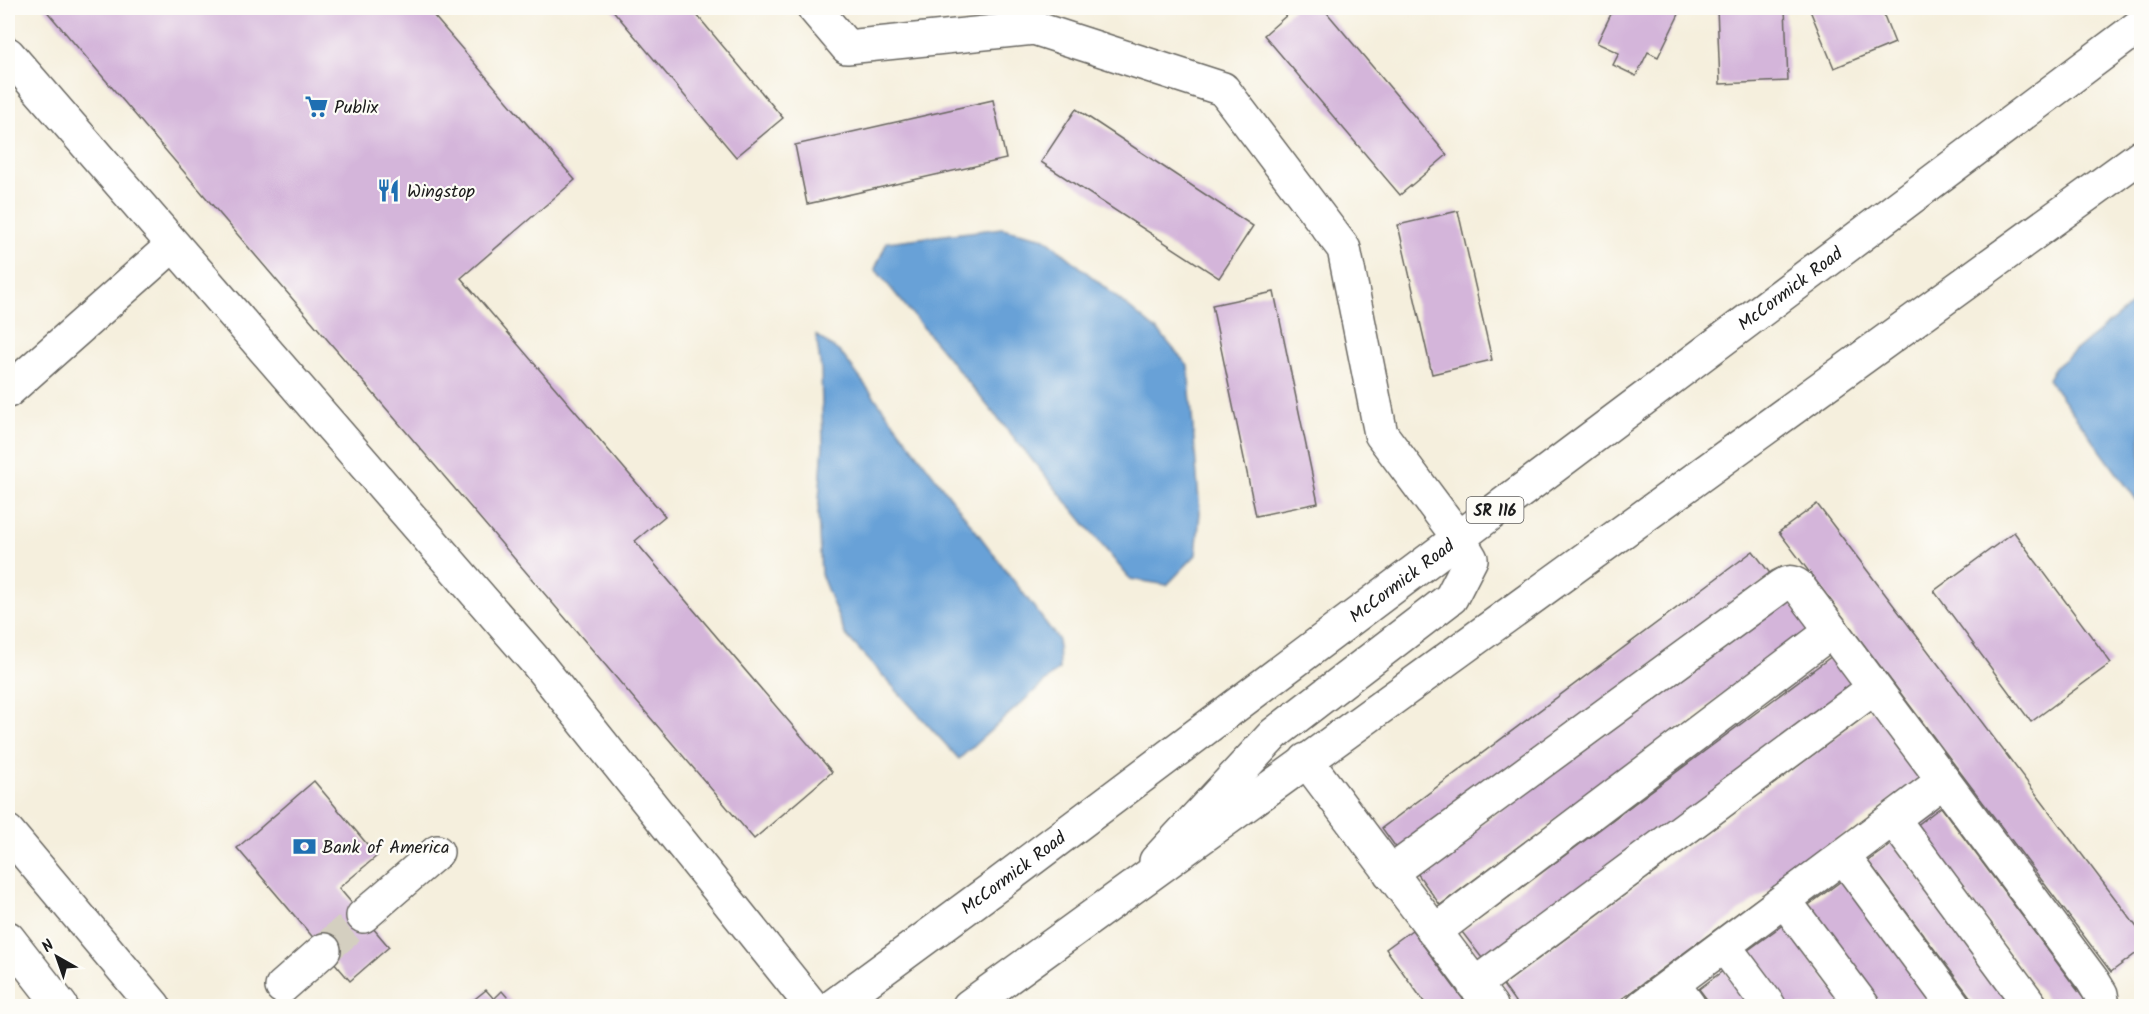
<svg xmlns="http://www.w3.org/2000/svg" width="2149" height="1014" font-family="Kalam,sans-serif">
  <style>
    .water { fill: #68a1d7; stroke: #425e7a; stroke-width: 1.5 }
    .building { fill: #d4b5da }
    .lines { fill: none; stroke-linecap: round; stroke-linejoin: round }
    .minor-tunnel { stroke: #d4cfc0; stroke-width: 33; stroke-dasharray: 33 16; stroke-linecap: butt }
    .minor-casing { stroke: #686660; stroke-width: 36 }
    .major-casing { stroke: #686660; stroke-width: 36 }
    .minor { stroke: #fff; stroke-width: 33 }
    .major { stroke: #fff; stroke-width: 33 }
    .labels { text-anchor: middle; stroke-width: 4.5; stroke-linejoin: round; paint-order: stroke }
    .shield { fill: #fdfcf7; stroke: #605f5e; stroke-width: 1.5 }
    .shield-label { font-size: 16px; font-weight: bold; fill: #1c1c1c }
    .poi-label { font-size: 18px; fill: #1c1c1c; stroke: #fdfcf7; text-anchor: start }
    .street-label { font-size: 18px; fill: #1c1c1c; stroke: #fdfcf7 }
  </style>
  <rect width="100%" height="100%" fill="#fdfcf7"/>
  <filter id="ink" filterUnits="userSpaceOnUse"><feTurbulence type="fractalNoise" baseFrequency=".0167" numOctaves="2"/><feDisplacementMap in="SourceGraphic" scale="12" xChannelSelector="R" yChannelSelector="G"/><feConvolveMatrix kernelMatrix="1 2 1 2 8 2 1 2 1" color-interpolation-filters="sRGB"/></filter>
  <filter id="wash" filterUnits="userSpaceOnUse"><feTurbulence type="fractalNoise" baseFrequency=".008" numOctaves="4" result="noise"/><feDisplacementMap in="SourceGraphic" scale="24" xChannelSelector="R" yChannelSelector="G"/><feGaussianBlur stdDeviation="1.35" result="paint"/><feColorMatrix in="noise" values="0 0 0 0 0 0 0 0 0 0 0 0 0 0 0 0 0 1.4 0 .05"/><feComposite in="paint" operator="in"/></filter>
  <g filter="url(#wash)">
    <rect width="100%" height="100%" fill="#f5efdd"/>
    <path class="water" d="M1002 228 1045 238 1161 334 1188 366 1200 513 1196 555 1167 585 1130 579 875 269 887 242Z
      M2141 297V506L2048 379 2054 368Z
      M816 335 841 353 1058 639 1059 669 959 759 845 634 821 574 818 514 823 445 821 369Z"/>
    <g id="blocks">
      <path class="building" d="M44 8H427L575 180 461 278 665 516 635 541 832 772 754 839Z
        M611 8H691L783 118 736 157Z
        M1295 8H1323L1447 155 1400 195 1264 35Z
        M1614 8H1682L1658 57 1648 52 1636 76 1613 65 1619 53 1597 43Z
        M1717 8H1785L1788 81 1720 84Z
        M1809 8H1881L1895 43 1834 68Z
        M993 100 1006 159 807 204 795 145Z
        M1076 109 1253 226 1219 278 1041 162Z
        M1458 211 1492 360 1432 374 1398 225Z
        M1274 292 1318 503 1256 516 1212 305Z
        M1817 504 2142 934V949L2111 972 1779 532Z
        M2014 532 2111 663 2031 722 1934 591Z
        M1753 551 1772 576 1400 853 1382 828Z
        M1788 598 1811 629 1440 905 1417 873Z
        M1832 656 1855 688 1485 962 1462 932Z
        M1873 710 1923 776 1612 1006H1518L1503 985Z
        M314 781 377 856 339 888 389 947 350 981 237 848Z
        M1941 807 2087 1003 2082 1006H2051L1916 826Z
        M1893 843 2016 1006H1977L1868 861Z
        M1844 879 1939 1006H1879L1806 907Z
        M1784 924 1846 1006H1788L1747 951Z
        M1412 930 1468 1006H1427L1386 949Z
        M1724 970 1752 1006H1712L1699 989Z
        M486 990 494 999 502 991 515 1006H466Z"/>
    </g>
  </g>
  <g filter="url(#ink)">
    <use href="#blocks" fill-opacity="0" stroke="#686660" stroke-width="1.5"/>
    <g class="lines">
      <path class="minor-tunnel" d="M324 950 363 916"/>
      <defs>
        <path id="minor" d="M814 8 847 47 1034 28 1223 89 1344 249 1381 434 1458 537 1471 559 1451 598 1274 734 1156 861
          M8 54 537 663 812 1006
          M8 391 173 245
          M1306 760 1491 1006
          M1893 819 2031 1006
          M8 832 154 1006
          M1843 856 1954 1006
          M1390 873 1781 586C1788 582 1791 581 1798 586L1832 631 2093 981 2101 994 2103 1006
          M1784 900 1863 1006
          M363 916 437 852
          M1434 932 1832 631
          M8 938 61 1006
          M1724 946 1769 1006
          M1673 984 1689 1006
          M1474 985 1874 688
          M282 987 324 950
          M1643 1006 1943 781"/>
        <g id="major">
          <path id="s1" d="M833 1006 992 889 2142 24"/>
          <path d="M969 1006 2142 155"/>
        </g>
      </defs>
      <use href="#minor" class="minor-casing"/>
      <use href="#major" class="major-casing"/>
      <use href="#minor" class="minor"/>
      <use href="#major" class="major"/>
    </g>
  </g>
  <defs>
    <symbol id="supermarket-bare" viewBox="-9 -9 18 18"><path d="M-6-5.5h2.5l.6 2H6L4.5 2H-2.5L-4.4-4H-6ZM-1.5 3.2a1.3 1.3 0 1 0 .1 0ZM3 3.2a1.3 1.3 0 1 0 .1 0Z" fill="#1f6fb2" stroke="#fdfcf7" stroke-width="2.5" paint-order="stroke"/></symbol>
    <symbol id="restaurant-bare" viewBox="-9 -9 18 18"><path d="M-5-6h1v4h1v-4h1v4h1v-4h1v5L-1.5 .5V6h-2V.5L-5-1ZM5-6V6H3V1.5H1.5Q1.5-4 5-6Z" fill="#1f6fb2" stroke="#fdfcf7" stroke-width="2.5" paint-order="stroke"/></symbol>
    <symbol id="bank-bare" viewBox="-9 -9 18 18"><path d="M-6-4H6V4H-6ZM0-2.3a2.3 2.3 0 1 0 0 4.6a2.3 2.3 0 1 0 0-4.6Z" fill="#1f6fb2" stroke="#fdfcf7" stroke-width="2.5" paint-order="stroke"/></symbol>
  </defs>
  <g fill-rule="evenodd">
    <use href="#supermarket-bare" x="300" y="90" width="33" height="33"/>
    <use href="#restaurant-bare" x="372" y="174" width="33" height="33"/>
    <use href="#bank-bare" x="288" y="830" width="33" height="33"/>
  </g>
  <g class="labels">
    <rect class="shield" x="1466.5" y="497" width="57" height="26" rx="4.5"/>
    <g class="shield-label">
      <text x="1495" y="516">SR 116</text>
    </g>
    <g class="poi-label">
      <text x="334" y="113">Publix</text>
      <text x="407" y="197">Wingstop</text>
      <text x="322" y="853">Bank of America</text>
    </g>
    <g class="street-label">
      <text dy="6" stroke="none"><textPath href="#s1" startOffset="1196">McCormick Road</textPath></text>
      <text dy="6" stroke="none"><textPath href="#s1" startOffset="710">McCormick Road</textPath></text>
      <text dy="6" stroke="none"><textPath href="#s1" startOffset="224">McCormick Road</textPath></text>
    </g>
  </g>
  <rect width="2149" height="1014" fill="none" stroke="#fdfcf7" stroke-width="30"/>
  <g transform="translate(57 957) rotate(320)" stroke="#fdfcf7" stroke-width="4.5" paint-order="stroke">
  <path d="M0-4.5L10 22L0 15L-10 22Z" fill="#1c1c1c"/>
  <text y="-9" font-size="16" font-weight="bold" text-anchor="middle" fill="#1c1c1c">N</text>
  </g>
</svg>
